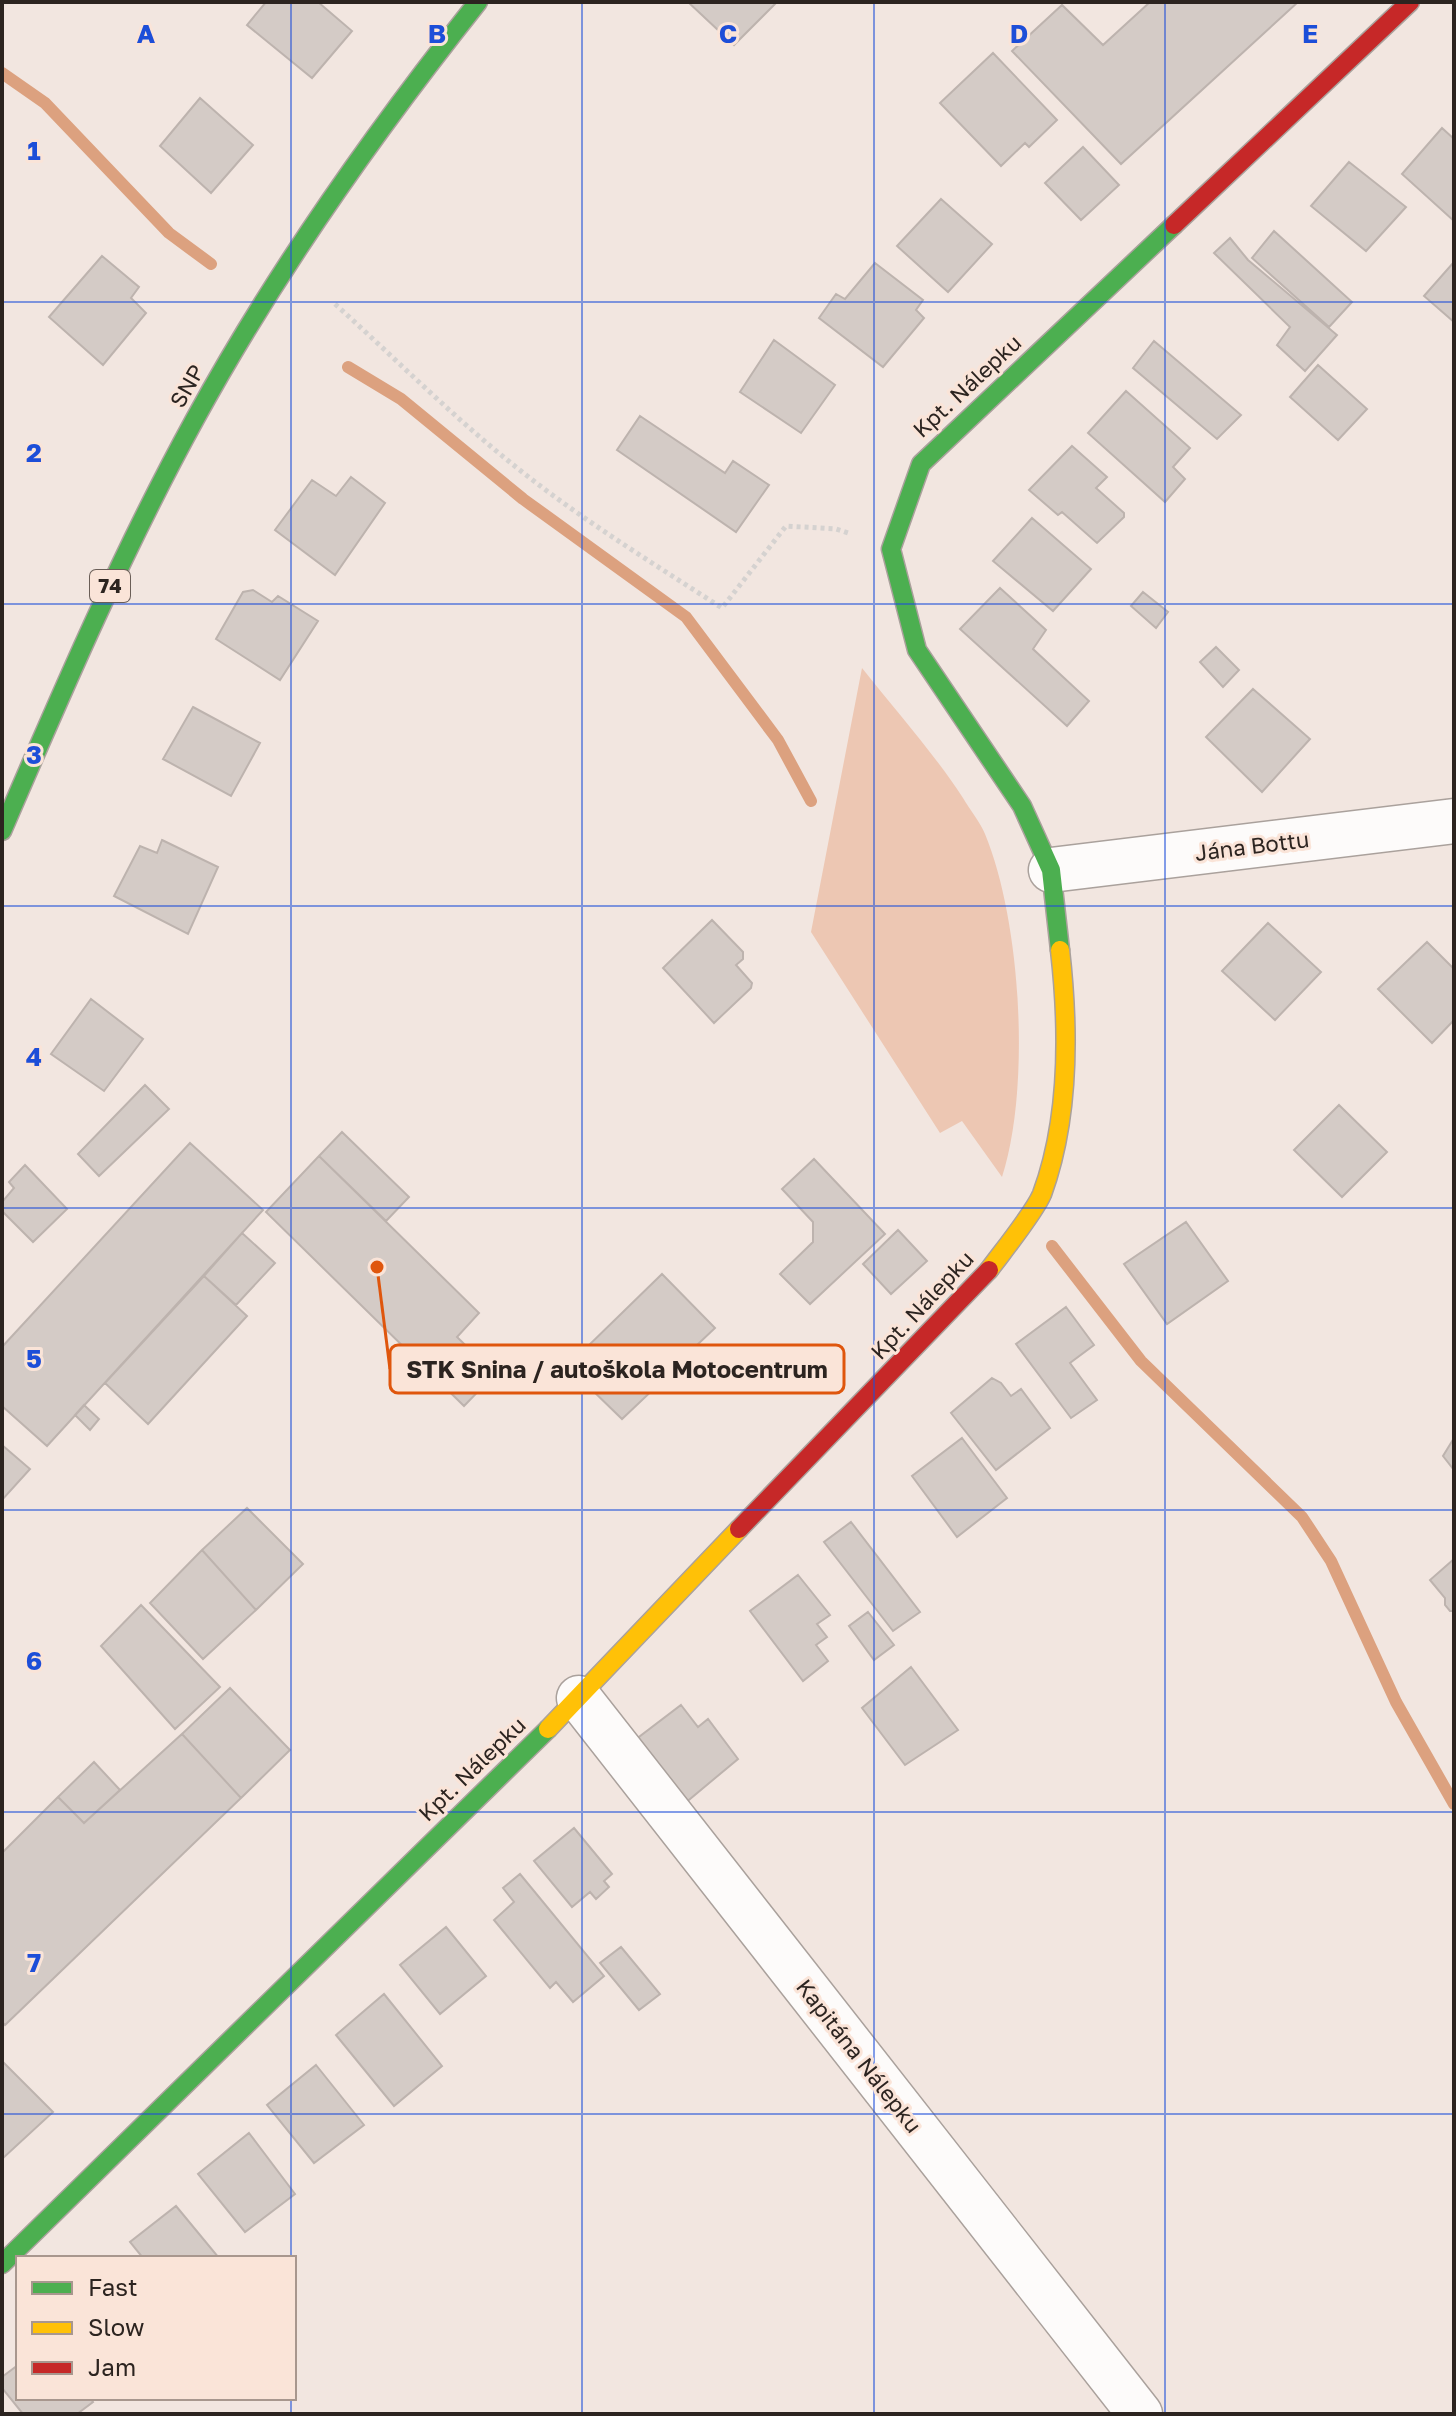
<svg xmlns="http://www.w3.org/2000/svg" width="1456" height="2416" font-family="'Golos Text',sans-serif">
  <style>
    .green { fill: #edc7b3 }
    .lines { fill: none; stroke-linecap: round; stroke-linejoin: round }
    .stream { stroke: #dca17f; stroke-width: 12 }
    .building { fill: #d4cbc6; stroke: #bdb3ae; stroke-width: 2 }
    .street-casing { stroke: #aaa19c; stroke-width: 47 }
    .fast-casing { stroke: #aaa19c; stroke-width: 21 }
    .slow-casing { stroke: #aaa19c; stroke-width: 21 }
    .jam-casing { stroke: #aaa19c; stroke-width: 21 }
    .path { stroke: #d5d2d0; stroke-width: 5; stroke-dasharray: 4 4; stroke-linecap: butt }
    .street { stroke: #fdfbfa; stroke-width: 44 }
    .fast { stroke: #4caf50; stroke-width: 18 }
    .slow { stroke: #ffc107; stroke-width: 18 }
    .jam { stroke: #c62828; stroke-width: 18 }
    .grid { fill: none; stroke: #1d4ed8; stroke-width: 2; stroke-opacity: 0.55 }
    .labels { text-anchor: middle; stroke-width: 6; stroke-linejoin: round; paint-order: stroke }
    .shield { fill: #fae4d8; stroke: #6a5e57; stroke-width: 2 }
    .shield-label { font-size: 20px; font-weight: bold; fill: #2c2420 }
    .street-label { font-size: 22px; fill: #2c2420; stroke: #fae4d8 }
    .grid-label { font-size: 26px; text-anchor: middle; font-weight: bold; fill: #1d4ed8; stroke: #fae4d8; stroke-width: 6; stroke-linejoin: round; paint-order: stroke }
    .leader { fill: none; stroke: #df560d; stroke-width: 3 }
    .callout-dot { fill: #df560d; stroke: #fae4d8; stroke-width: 3 }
    .callout { fill: #fae4d8; stroke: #df560d; stroke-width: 3 }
    .callout-label { font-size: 24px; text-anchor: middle; font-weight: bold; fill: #2c2420 }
  </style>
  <rect width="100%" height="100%" fill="#f2e6e0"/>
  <path class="green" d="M862 668C896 711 933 752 963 798 970 810 980 822 985 834 1021 921 1031 1087 1002 1177L962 1121 940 1133 811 932Z"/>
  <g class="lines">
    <path class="stream" d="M2 73 45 103 169 233 211 264
      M348 367 401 399 523 499 686 617 778 740 811 801
      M1052 1246 1141 1361 1302 1517 1331 1561 1396 1702 1454 1804"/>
  </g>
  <path class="building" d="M266 2H318L352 31 312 78 247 25Z
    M688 2H777L734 45Z
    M1150 2H1298L1121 164 1012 51 1062 5 1103 45Z
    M993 53 1057 120 1029 147 1025 143 1001 166 940 103Z
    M200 98 253 145 211 193 160 146Z
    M1442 128 1454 139V221L1402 174Z
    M1083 147 1119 185 1081 220 1045 183Z
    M1349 162 1406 207 1366 251 1311 206Z
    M941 199 992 244 948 292 897 246Z
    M1274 231 1352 302 1329 327 1252 258Z
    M1230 238 1248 260 1337 335 1305 371 1277 345 1290 327 1214 253Z
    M102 256 139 287 131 298 146 313 103 365 49 317Z
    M1454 262V322L1424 296Z
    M875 263 923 300 916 310 924 318 883 367 819 318 836 294 845 299Z
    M774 340 835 385 801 433 740 392Z
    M1154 341 1241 415 1217 439 1133 368Z
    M1318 365 1367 409 1338 440 1290 397Z
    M1126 391 1190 448 1173 467 1185 479 1165 502 1088 433Z
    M640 416 725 473 733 461 769 485 736 532 617 450Z
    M1072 446 1107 477 1096 488 1124 513V517L1097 543 1062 512 1058 515 1029 490Z
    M351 477 385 503 335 575 275 530 312 480 336 496Z
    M1032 518 1091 569 1053 611 993 561Z
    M1000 588 1046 630 1033 649 1089 701 1067 726 960 629Z
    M253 590 272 602 278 596 318 621 280 680 216 639 243 592Z
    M1143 592 1168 612 1156 628 1131 606Z
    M1216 647 1239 670 1223 687 1200 662Z
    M1253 689 1310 739 1262 792 1206 737Z
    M193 707 260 743 231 796 163 759Z
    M162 840 218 867 188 934 114 896 140 846 157 853Z
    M712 920 743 952V959L736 965 752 983 751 988 714 1023 663 968Z
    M1268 923 1321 972 1275 1020 1222 971Z
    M1427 942 1454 969V1020L1432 1043 1378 989Z
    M91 999 143 1039 104 1091 51 1054Z
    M145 1085 169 1109 99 1176 78 1154Z
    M1339 1105 1387 1152 1342 1197 1294 1150Z
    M342 1132 409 1197 386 1221 319 1156Z
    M190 1143 263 1210 47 1446 2 1406V1347Z
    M319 1156 479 1313 457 1337 495 1374 464 1406 266 1212Z
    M814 1159 885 1234 810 1304 780 1274 813 1242V1222L782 1189Z
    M25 1165 67 1209 33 1242 2 1211V1202L14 1188 9 1182Z
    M1186 1222 1228 1281 1167 1324 1124 1264Z
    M898 1230 927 1261 891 1294 863 1264Z
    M242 1233 275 1263 236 1305 204 1276Z
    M662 1274 715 1328 679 1362 677 1360 655 1383 658 1385 622 1419 588 1386 606 1369 586 1348Z
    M204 1276 247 1316 148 1424 105 1383Z
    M1066 1307 1094 1345 1070 1363 1097 1400 1071 1418 1016 1344Z
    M992 1378 1001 1383 1011 1396 1021 1389 1050 1428 996 1470 951 1413Z
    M84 1405 99 1419 90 1430 75 1415Z
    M962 1438 1007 1498 957 1537 912 1476Z
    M1454 1438V1470L1443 1456Z
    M2 1445 30 1469 2 1500Z
    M247 1508 303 1564 256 1610 202 1550Z
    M851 1522 920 1612 893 1631 824 1542Z
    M202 1550 256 1610 203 1659 150 1603Z
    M1454 1559V1611H1450L1445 1605V1598L1430 1580Z
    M798 1575 830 1615 817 1624 827 1637 816 1645 828 1661 803 1681 750 1611Z
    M141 1605 220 1687 175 1729 101 1646Z
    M868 1612 894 1645 874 1660 849 1626Z
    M911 1667 958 1730 905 1765 862 1708Z
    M230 1688 290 1750 241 1798 182 1734Z
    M681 1705 698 1727 708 1719 738 1759 684 1804 635 1740Z
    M182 1734 241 1798 5 2025 2 2022V1853L58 1797 84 1823Z
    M94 1762 120 1790 84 1823 58 1797Z
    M574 1828 612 1874 604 1881 609 1887 596 1899 590 1892 572 1907 534 1861Z
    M520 1874 604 1976 573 2002 556 1982 550 1988 494 1920 514 1902 503 1888Z
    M446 1927 486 1976 440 2014 400 1965Z
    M621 1947 660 1994 639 2010 600 1963Z
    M384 1994 442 2066 394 2106 336 2035Z
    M2 2061 53 2112 2 2159Z
    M316 2065 364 2125 314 2163 267 2105Z
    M249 2133 295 2194 245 2232 198 2174Z
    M176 2206 219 2258H143L130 2242Z
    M18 2365V2398H90L93 2402 77 2414H23L2 2388V2377Z"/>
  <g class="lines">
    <defs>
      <path id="street" d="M1051 870 1454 821
        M579 1698 1140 2414"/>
      <path id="fast" d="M2 831C62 692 122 552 195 419 276 271 373 134 478 2
        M1060 950 1051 870 1022 806 917 650 891 549 921 464 1174 225
        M2 2264 548 1729"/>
      <path id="slow" d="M989 1270C1003 1251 1034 1213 1042 1194 1070 1118 1069 1029 1060 950
        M548 1729 739 1529"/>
      <path id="jam" d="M1174 225 1410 2
        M739 1529 989 1270"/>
    </defs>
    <use href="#street" class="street-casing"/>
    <use href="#fast" class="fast-casing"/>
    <use href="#slow" class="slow-casing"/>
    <use href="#jam" class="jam-casing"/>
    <path class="path" d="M335 304C397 360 456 420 521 471 584 521 654 564 722 608L786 526 836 529 851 534"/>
    <use href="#street" class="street"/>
    <use href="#fast" class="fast"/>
    <use href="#slow" class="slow"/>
    <use href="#jam" class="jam"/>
  </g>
  <path class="grid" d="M291 2V2258M582 2V2414M874 2V2414M1165 2V2414M2 302H1454M2 604H1454M2 906H1454M2 1208H1454M2 1510H1454M2 1812H1454M2 2114H1454M291 2398V2414"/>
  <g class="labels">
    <rect class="shield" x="90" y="570" width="40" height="32" rx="6"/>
    <g class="shield-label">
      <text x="110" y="593">74</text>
    </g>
    <g class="street-label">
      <text transform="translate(187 386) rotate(-60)" y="8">SNP</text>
      <text transform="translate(967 386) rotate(-43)" y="8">Kpt. Nálepku</text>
      <text transform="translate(1252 846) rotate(-7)" y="8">Jána Bottu</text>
      <text transform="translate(922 1305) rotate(-47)" y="8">Kpt. Nálepku</text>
      <text transform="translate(472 1769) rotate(-44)" y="8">Kpt. Nálepku</text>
      <text transform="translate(859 2056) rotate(52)" y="8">Kapitána Nálepku</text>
    </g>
  </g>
  <g class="grid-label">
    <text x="146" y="43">A</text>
    <text x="437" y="43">B</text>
    <text x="728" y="43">C</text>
    <text x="1019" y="43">D</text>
    <text x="1310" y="43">E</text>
    <text x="34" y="160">1</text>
    <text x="34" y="462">2</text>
    <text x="34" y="764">3</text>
    <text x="34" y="1066">4</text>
    <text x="34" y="1368">5</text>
    <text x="34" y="1670">6</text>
    <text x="34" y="1972">7</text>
  </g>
  <path class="leader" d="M377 1267L390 1369"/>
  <circle class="callout-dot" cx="377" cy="1267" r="8"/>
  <rect class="callout" x="390" y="1345" width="454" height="48" rx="8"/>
  <g class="callout-label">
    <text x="617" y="1378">STK Snina / autoškola Motocentrum</text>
  </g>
  <rect width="1456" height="2416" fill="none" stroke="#2c2420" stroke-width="8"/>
  <rect x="16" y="2256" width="280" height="144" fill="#fae4d8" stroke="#a8978e" stroke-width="2"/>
  <rect x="32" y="2282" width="40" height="12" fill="#4caf50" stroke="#a8978e" stroke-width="2"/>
  <text x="88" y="2296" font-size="24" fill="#2c2420">Fast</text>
  <rect x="32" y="2322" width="40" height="12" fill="#ffc107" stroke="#a8978e" stroke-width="2"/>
  <text x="88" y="2336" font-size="24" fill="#2c2420">Slow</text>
  <rect x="32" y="2362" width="40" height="12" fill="#c62828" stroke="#a8978e" stroke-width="2"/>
  <text x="88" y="2376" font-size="24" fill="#2c2420">Jam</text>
</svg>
